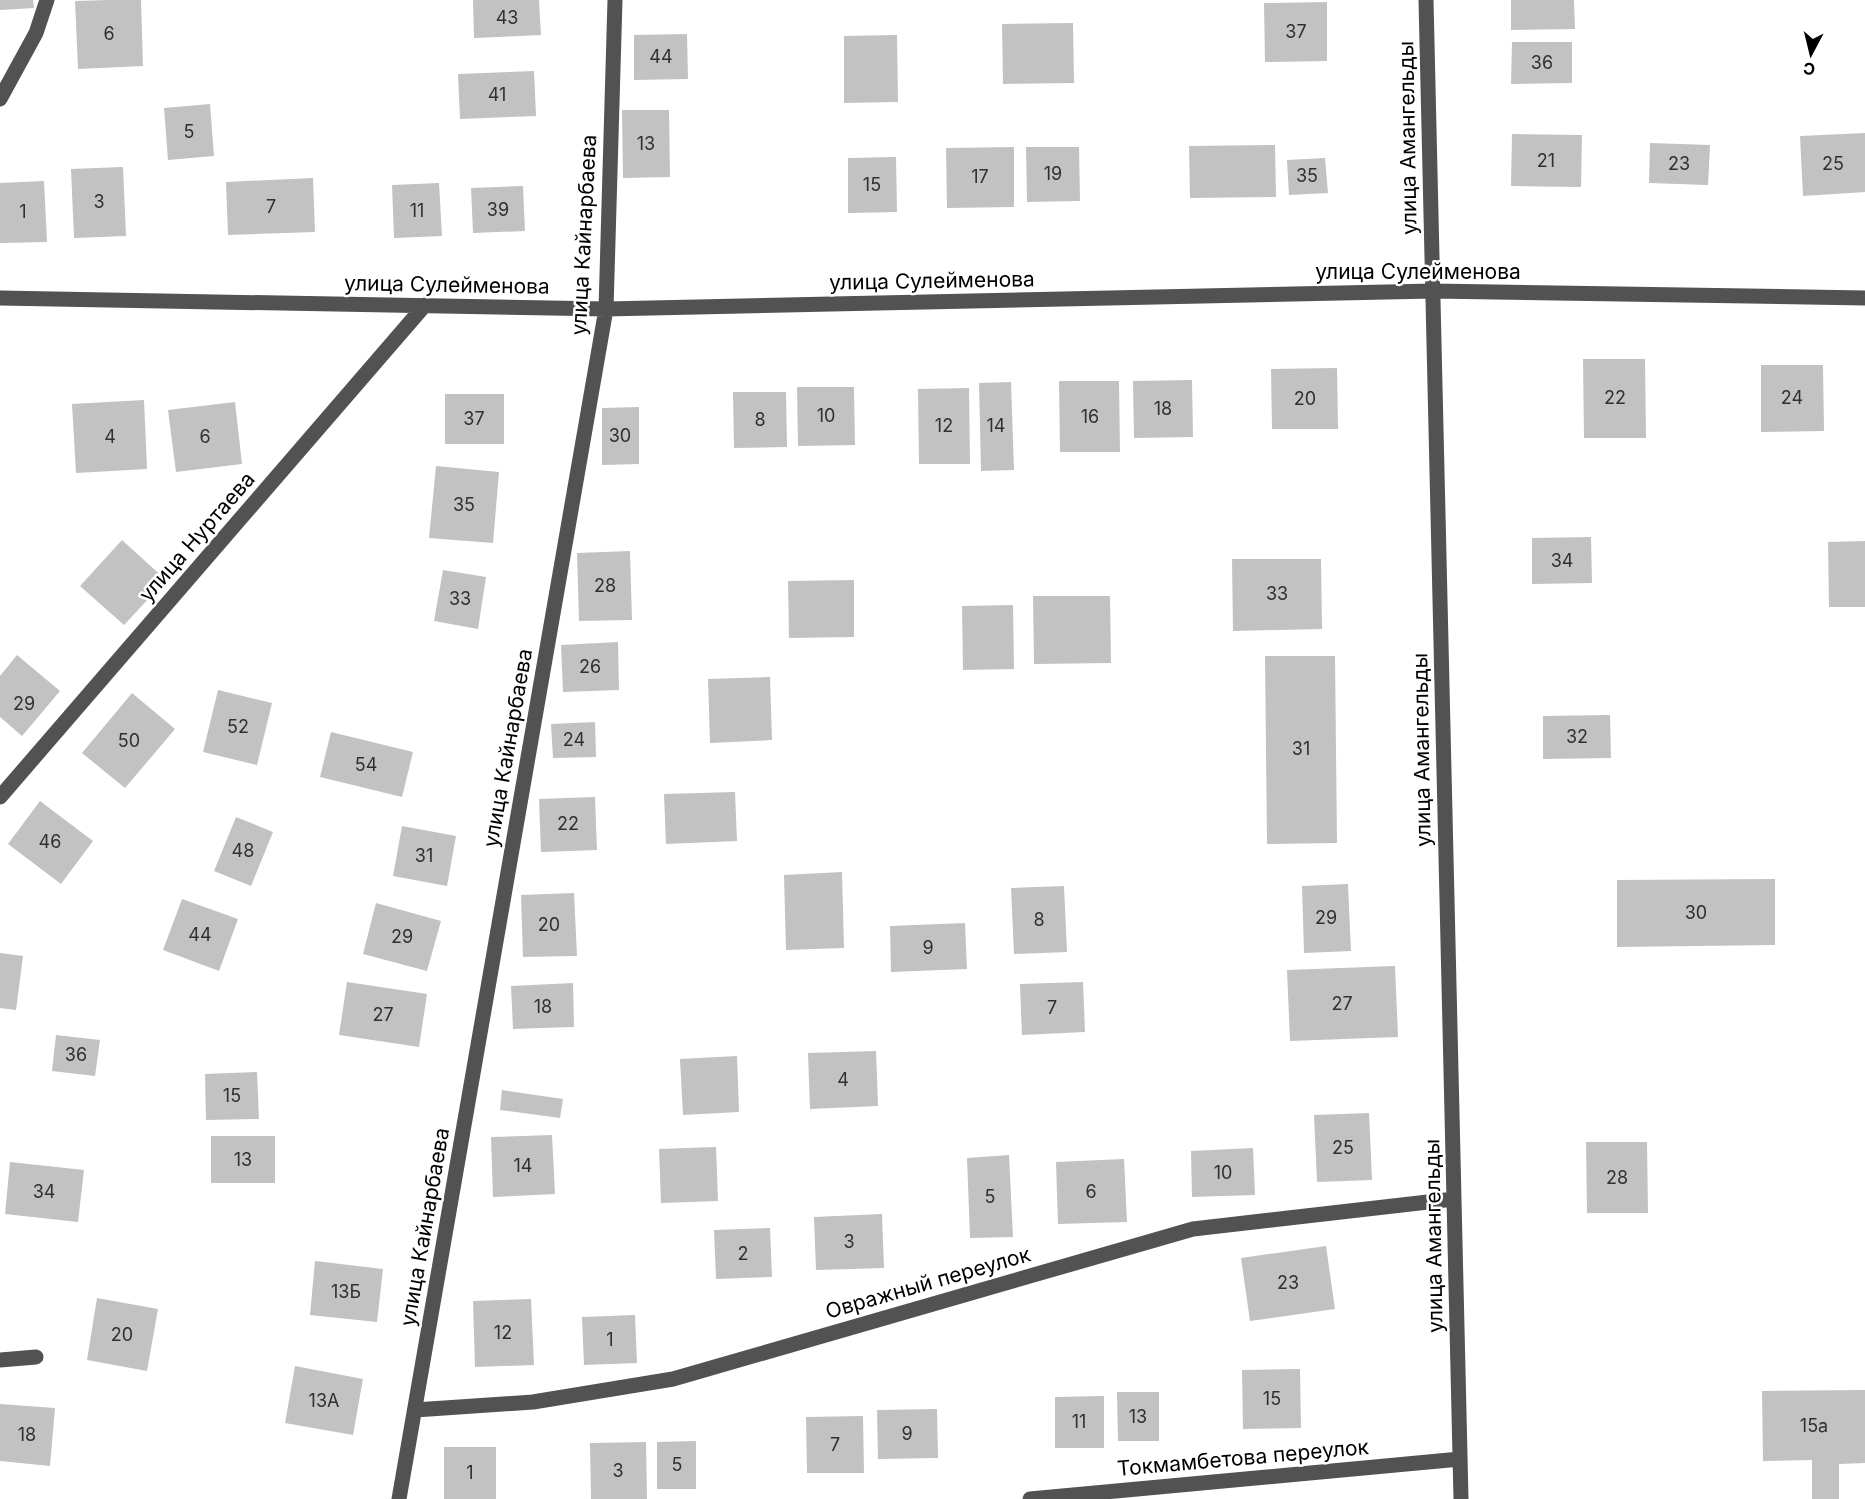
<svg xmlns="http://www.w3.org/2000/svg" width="1865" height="1499" font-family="Inter,sans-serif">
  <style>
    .building { fill: #c2c2c2 }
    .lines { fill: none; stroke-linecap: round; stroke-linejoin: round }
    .minor { stroke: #525252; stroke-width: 15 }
    .labels { text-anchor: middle; stroke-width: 5; stroke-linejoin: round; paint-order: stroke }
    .number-label { font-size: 18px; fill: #303030 }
    .street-label { font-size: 21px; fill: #000; stroke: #fff }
  </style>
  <rect width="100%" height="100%" fill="#fff"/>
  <path class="building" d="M0 0H33L34 8 0 10Z
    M108 0H141L143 66 78 69 75 1Z
    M473 0H539L541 35 474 38Z
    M1511 0H1574L1575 29 1511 30Z
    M1327 2V61L1265 62 1264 3Z
    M1073 23 1074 83 1003 84 1002 24Z
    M687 34 688 79 634 80V35Z
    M897 35 898 102 844 103V36Z
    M1512 42H1572V83L1511 84Z
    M534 71 536 116 460 119 458 74Z
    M210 104 214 156 168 160 164 108Z
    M622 110H669L670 177 623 178Z
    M1865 133V192L1803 196 1800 136Z
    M1512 134 1582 135 1581 187 1511 186Z
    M1650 143 1710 145 1708 185 1649 183Z
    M1275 145 1276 197 1190 198 1189 146Z
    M1014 147V207L947 208 946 148Z
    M1026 147H1079L1080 201 1027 202Z
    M896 157 897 212 848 213V158Z
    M1325 158 1328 193 1289 195 1287 160Z
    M123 167 126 236 74 238 71 169Z
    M313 178 315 232 228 235 226 182Z
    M44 181 47 242 0 243V183Z
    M439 183 442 236 394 238 392 185Z
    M523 186 525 231 473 233 471 188Z
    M1583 359H1645L1646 438H1584Z
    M1761 365H1823L1824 431 1761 432Z
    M1337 368 1338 429H1272L1271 369Z
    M1192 380 1193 437 1134 438 1133 381Z
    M1059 381H1119L1120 452H1060Z
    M1011 382 1014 470 981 471 979 383Z
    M797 387H854L855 445 798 446Z
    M969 388 970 464H919L918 389Z
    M733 392H786L787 447 734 448Z
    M445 394H504V444H445Z
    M144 400 147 469 76 473 72 404Z
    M235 402 242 464 176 472 168 410Z
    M639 407V464L602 465V408Z
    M436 466 499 472 493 543 429 538Z
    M1591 537 1592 583 1532 584V538Z
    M122 540 166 580 124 625 80 586Z
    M1865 541V607H1829L1828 542Z
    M630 551 632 620 579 621 577 553Z
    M1232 559H1321L1322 629 1233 631Z
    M443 570 486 577 478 629 434 621Z
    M854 580V637L789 638 788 581Z
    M1033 596H1110L1111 663 1034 664Z
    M1013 605 1014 669 963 670 962 606Z
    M618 642 619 690 563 692 561 645Z
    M17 655 60 691 22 736 0 717V676Z
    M1265 656H1335L1337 843 1267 844Z
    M770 677 772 740 710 743 708 679Z
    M218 690 272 703 257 765 203 752Z
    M132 693 175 729 125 788 82 753Z
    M1610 715 1611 758 1543 759V716Z
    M595 722 596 757 553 758 551 724Z
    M331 732 413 752 402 797 320 777Z
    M735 792 737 841 666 844 664 794Z
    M595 797 597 850 541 852 539 799Z
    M40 801 93 841 61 884 8 844Z
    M236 817 273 832 251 886 214 871Z
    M402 826 456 836 447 886 393 876Z
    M842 872 844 948 786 950 784 875Z
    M1775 879V945L1617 947V880Z
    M1348 884 1351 951 1304 953 1302 886Z
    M1064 886 1067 952 1014 954 1011 888Z
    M574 893 577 956 523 957 521 895Z
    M182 899 238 919 219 971 163 950Z
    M376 903 441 921 427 971 363 954Z
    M965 923 967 969 891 972 890 926Z
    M0 953 23 956 16 1010 0 1008Z
    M1395 966 1398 1037 1290 1041 1287 970Z
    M347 982 427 994 419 1047 339 1035Z
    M1083 982 1085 1032 1022 1035 1020 984Z
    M573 983 574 1027 513 1029 511 986Z
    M56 1035 100 1040 95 1076 52 1071Z
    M876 1051 878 1106 810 1109 808 1053Z
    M737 1056 739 1112 683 1115 680 1059Z
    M257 1072 259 1119 206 1120 205 1074Z
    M502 1090 563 1099 560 1118 500 1110Z
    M1369 1113 1372 1180 1317 1182 1314 1115Z
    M552 1135 555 1194 493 1197 491 1137Z
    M211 1136H275V1183H211Z
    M1586 1142H1647L1648 1213H1587Z
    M716 1147 718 1201 661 1203 659 1149Z
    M1253 1148 1255 1195 1192 1197 1191 1151Z
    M1009 1155 1013 1237 970 1238 967 1158Z
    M1124 1159 1127 1222 1058 1224 1056 1162Z
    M10 1162 84 1170 78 1222 5 1214Z
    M882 1214 884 1268 816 1270 814 1217Z
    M770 1228 772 1277 716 1279 714 1230Z
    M1326 1246 1335 1309 1250 1321 1241 1258Z
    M315 1261 383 1269 377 1322 310 1315Z
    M97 1298 158 1309 147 1371 87 1360Z
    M531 1299 534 1365 475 1367 473 1301Z
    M635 1315 637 1363 584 1365 582 1317Z
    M295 1366 363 1379 353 1435 285 1423Z
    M1300 1369 1301 1428 1243 1429 1242 1370Z
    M1865 1390V1463L1839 1464V1499H1812V1460L1763 1461 1762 1391Z
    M1117 1392H1159V1441H1118Z
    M1104 1396V1448H1055V1397Z
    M0 1404 55 1408 50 1466 0 1461Z
    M937 1409 938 1458 878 1459 877 1410Z
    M863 1416 864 1473H807L806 1417Z
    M696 1441V1489H657V1442Z
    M646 1442 647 1499H591L590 1443Z
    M444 1447H496V1499H444Z"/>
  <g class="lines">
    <path class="minor" d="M1426 0 1461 1499
      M0 99 36 33 47 0
      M0 298 606 309 1433 291 1865 298
      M0 797 425 305
      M0 1360 36 1357
      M415 1410 533 1402 673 1379 1193 1229 1454 1199
      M399 1499 606 309 615 0
      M1030 1499 1460 1459"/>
  </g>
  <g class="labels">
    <g class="number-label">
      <text x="507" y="24">43</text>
      <text x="1296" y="38">37</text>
      <text x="109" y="40">6</text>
      <text x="661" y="63">44</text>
      <text x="1542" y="69">36</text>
      <text x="497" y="101">41</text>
      <text x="189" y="138">5</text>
      <text x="646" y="150">13</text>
      <text x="1546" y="167">21</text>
      <text x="1679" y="170">23</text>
      <text x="1833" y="170">25</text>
      <text x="1053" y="180">19</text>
      <text x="1307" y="182">35</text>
      <text x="980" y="183">17</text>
      <text x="872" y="191">15</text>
      <text x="99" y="208">3</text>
      <text x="271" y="213">7</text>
      <text x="498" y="216">39</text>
      <text x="417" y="217">11</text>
      <text x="23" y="218">1</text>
      <text x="1615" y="404">22</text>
      <text x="1792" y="404">24</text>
      <text x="1305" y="405">20</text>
      <text x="1163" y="415">18</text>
      <text x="826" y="422">10</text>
      <text x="1090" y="423">16</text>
      <text x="474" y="425">37</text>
      <text x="760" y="426">8</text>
      <text x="944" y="432">12</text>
      <text x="996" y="432">14</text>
      <text x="620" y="442">30</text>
      <text x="110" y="443">4</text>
      <text x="205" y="443">6</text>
      <text x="464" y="511">35</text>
      <text x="1562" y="567">34</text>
      <text x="605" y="592">28</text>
      <text x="1277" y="600">33</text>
      <text x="460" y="605">33</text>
      <text x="590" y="673">26</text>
      <text x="24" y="710">29</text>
      <text x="238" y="733">52</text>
      <text x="1577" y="743">32</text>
      <text x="574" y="746">24</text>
      <text x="129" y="747">50</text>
      <text x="1301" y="755">31</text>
      <text x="366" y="771">54</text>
      <text x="568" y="830">22</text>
      <text x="50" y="848">46</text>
      <text x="243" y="857">48</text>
      <text x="424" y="862">31</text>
      <text x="1696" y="919">30</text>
      <text x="1326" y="924">29</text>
      <text x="1039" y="926">8</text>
      <text x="549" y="931">20</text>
      <text x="200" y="941">44</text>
      <text x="402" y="943">29</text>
      <text x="928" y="954">9</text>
      <text x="1342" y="1010">27</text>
      <text x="543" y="1013">18</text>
      <text x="1052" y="1014">7</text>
      <text x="383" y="1021">27</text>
      <text x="76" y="1061">36</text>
      <text x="843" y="1086">4</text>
      <text x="232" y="1102">15</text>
      <text x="1343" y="1154">25</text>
      <text x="243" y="1166">13</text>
      <text x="523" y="1172">14</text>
      <text x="1223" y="1179">10</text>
      <text x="1617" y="1184">28</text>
      <text x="44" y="1198">34</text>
      <text x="1091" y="1198">6</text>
      <text x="990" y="1203">5</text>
      <text x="849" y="1248">3</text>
      <text x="743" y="1260">2</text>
      <text x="1288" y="1289">23</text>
      <text x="346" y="1298">13Б</text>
      <text x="503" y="1339">12</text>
      <text x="122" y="1341">20</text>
      <text x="610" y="1346">1</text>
      <text x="1272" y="1405">15</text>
      <text x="324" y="1407">13А</text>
      <text x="1138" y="1423">13</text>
      <text x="1079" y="1428">11</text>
      <text x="1814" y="1432">15а</text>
      <text x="907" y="1440">9</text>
      <text x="27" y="1441">18</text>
      <text x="835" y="1451">7</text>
      <text x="677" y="1471">5</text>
      <text x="618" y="1477">3</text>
      <text x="470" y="1479">1</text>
    </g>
    <g class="street-label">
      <text transform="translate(1408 138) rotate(-91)" y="7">улица Амангельды</text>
      <text transform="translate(584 235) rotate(-87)" y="7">улица Кайнарбаева</text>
      <text x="1418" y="279">улица Сулейменова</text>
      <text transform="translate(932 281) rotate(-1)" y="7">улица Сулейменова</text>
      <text transform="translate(447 285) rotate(1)" y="7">улица Сулейменова</text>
      <text transform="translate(197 537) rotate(-49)" y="7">улица Нуртаева</text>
      <text transform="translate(508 748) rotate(-80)" y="7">улица Кайнарбаева</text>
      <text transform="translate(1422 750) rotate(-91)" y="7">улица Амангельды</text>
      <text transform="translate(425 1227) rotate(-80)" y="7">улица Кайнарбаева</text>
      <text transform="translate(1434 1236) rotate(-91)" y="7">улица Амангельды</text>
      <text transform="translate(928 1283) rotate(-16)" y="7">Овражный переулок</text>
      <text transform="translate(1243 1458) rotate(-5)" y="7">Токмамбетова переулок</text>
    </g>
  </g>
  <g transform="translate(1811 54) rotate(187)" stroke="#ffffff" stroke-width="4.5" paint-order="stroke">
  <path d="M0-4.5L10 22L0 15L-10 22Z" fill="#000000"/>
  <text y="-9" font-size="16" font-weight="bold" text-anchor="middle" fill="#000000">С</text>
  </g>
</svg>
